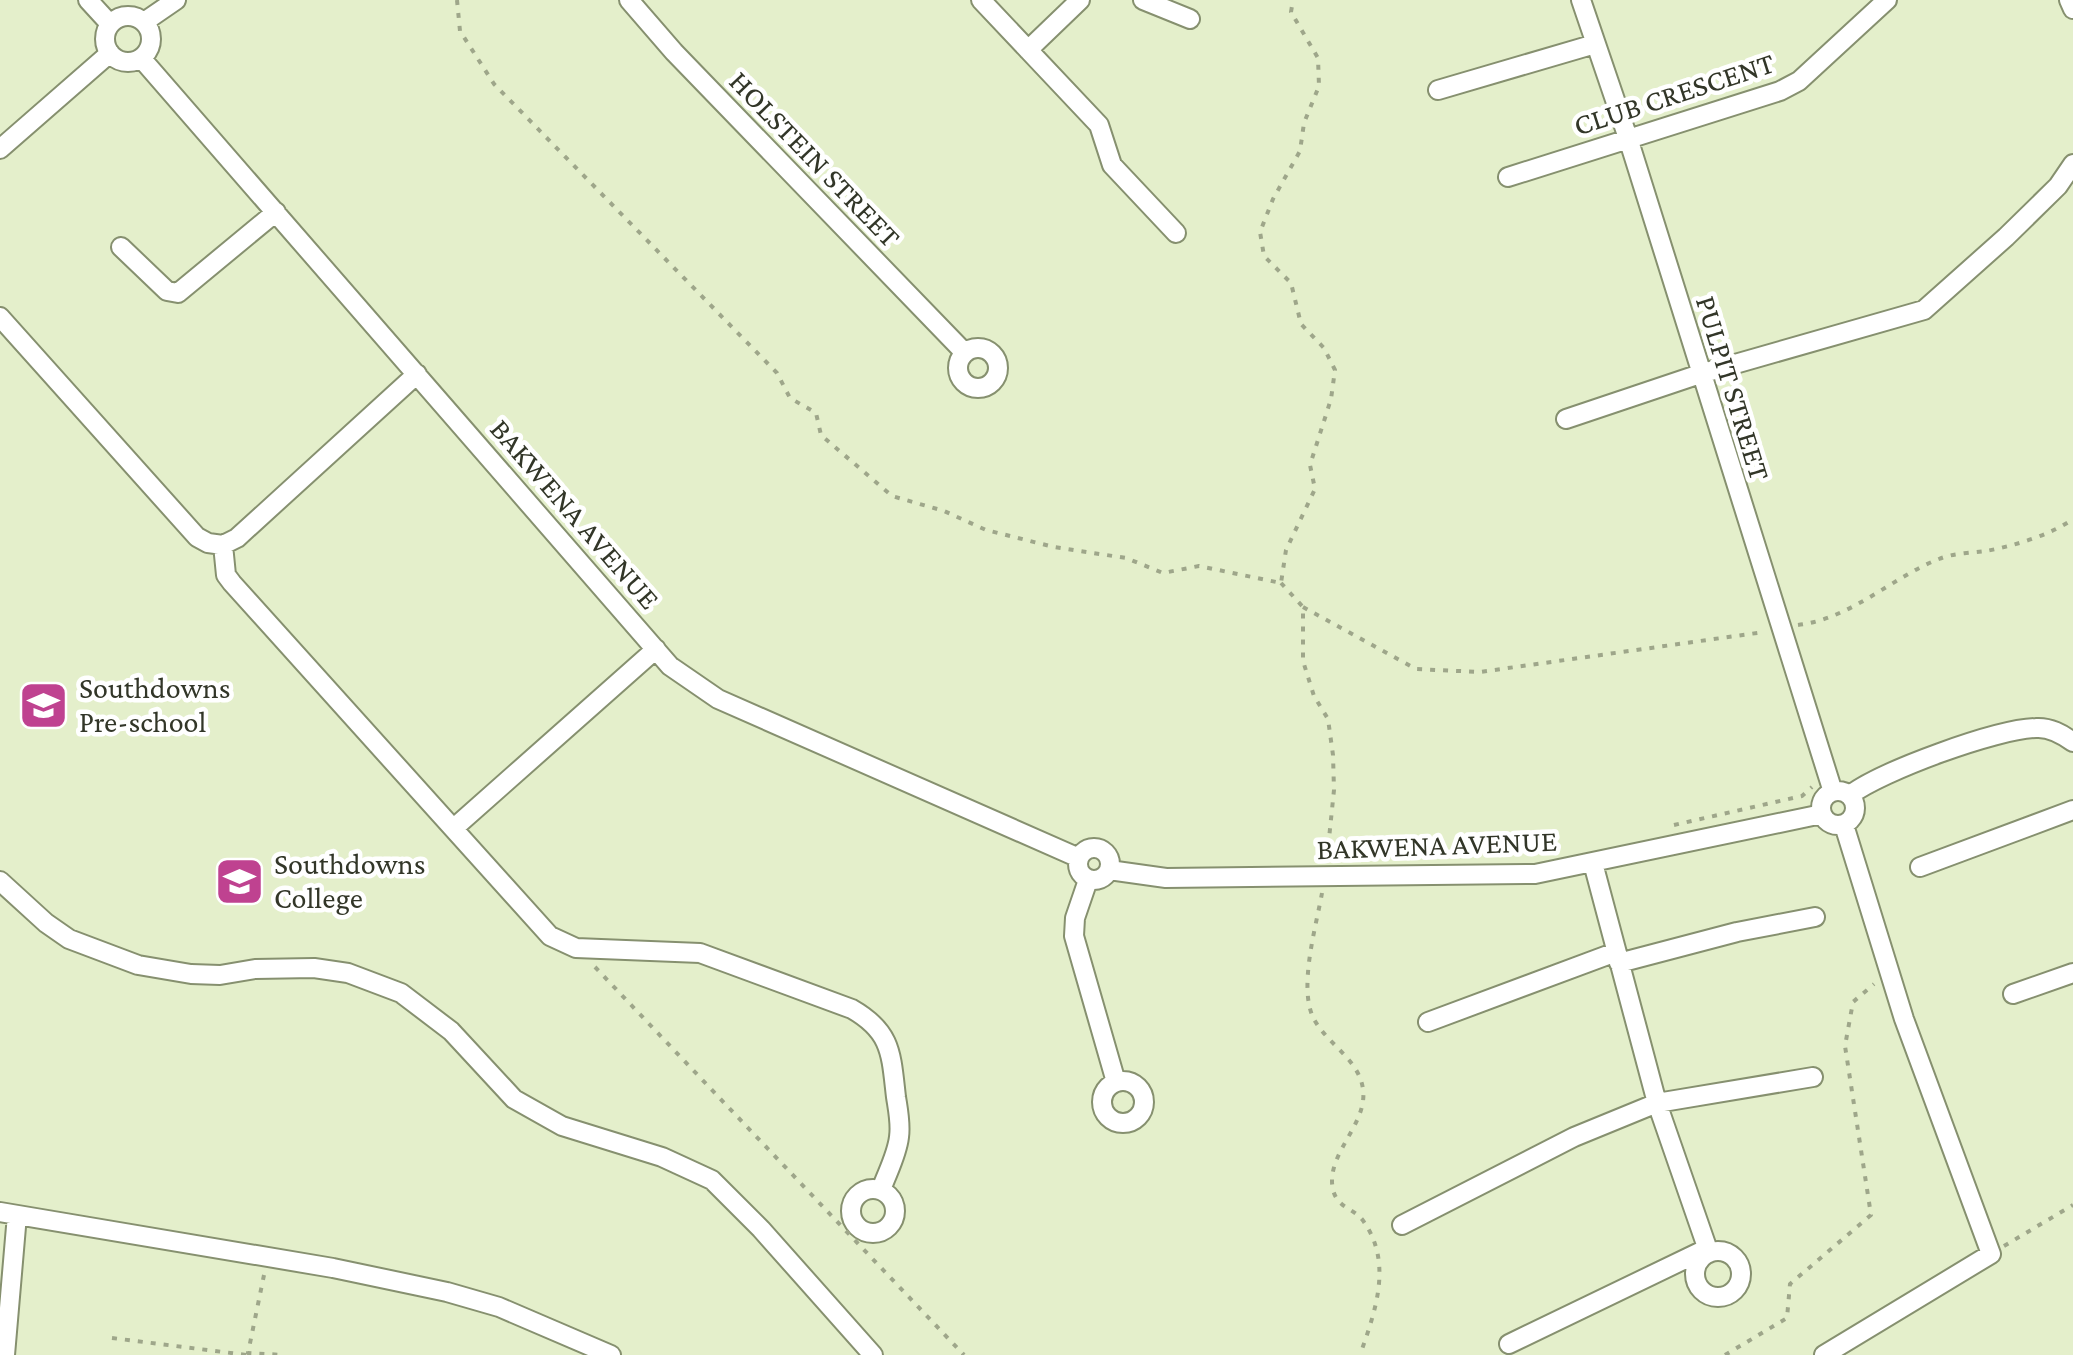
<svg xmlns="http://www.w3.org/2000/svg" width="2073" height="1355" font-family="'Crimson Pro',serif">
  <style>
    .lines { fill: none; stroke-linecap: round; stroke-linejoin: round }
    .minor-casing { stroke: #86906f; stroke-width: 22 }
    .path { stroke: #9ea68a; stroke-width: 4; stroke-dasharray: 5 8; stroke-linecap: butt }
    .minor { stroke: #fff; stroke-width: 18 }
    .labels { text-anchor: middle; stroke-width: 9; stroke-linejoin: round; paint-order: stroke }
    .street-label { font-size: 30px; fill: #323628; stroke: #fff }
    .poi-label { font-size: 30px; fill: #323628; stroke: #fff; text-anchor: start }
  </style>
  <rect width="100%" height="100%" fill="#e4efcb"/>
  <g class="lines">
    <defs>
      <path id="minor" d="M88 0 110 24
        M629 0 674 52 965 353
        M981 0 1099 125 1112 165 1176 233
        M1143 0 1190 19
        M1581 0 1628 138 1833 792
        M2069 0 2073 9
        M105 39a23 23 0 1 1 46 0a23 23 0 1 1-46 0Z
        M144 22 176 0
        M1028 50 1080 0
        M141 58 670 666 718 699 1079 858
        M1438 90 1595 44
        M0 149 110 53
        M1508 177 1780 91 1799 81 1887 0
        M121 247 167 291 178 293 276 212
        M0 317 197 537 208 543 223 545
        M958 368a20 20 0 1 1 40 0a20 20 0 1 1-40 0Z
        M1566 419 1700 374 1924 310 2006 237 2058 186 2073 164
        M223 545 226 575 232 583 550 936 576 948 700 953 852 1009C892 1032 891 1054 896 1097 898 1110 901 1124 899 1137 897 1155 887 1173 881 1190
        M223 545 237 538 417 374
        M1821 808a17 17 0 1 1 34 0a17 17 0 1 1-34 0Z
        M1850 795C1882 771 1996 729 2036 728 2050 727 2062 734 2073 742
        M454 828 656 649
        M1078 864a16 16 0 1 1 32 0a16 16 0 1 1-32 0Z
        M1593 863 1657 1103 1709 1253
        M1920 867 2073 810
        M1109 870 1166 878 1535 874 1822 814
        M1088 880 1075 918 1074 936 1116 1082
        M0 881 46 923 69 939 138 965 191 974 220 975 255 969 314 968 348 973 401 993 451 1031 514 1099 562 1126 662 1157 712 1180 761 1229 873 1355
        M1619 963 1737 932 1815 917
        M2013 994 2073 973
        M1428 1022 1616 952
        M1102 1102a21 21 0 1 1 42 0a21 21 0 1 1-42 0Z
        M851 1211a22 22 0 1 1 44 0a22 22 0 1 1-44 0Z
        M0 1212 333 1268 447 1292 499 1307 611 1355
        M1402 1225 1574 1137 1657 1103 1813 1077
        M1695 1274a23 23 0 1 1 46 0a23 23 0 1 1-46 0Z
        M1509 1344 1708 1248
        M5 1355 17 1215
        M1824 1355 1991 1254 1904 1019 1844 825"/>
    </defs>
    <use href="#minor" class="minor-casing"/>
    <path class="path" d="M457 0 460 31 494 84 777 373 790 398 816 413 821 435 892 496 944 511 986 530 1054 547 1126 558 1163 573 1199 566 1281 583 1286 550 1315 489 1310 465 1331 399 1335 370 1324 348 1301 324 1291 283 1264 256 1260 232 1273 199 1300 151 1304 123 1319 86 1318 58 1291 12 1293 0
      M1281 583 1303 607V661L1314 696 1328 719 1333 755 1334 790 1327 858
      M1303 607 1416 669 1480 672 1764 632
      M1798 625C1851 619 1894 576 1939 559 1953 553 1971 553 1986 551 2013 546 2051 535 2073 519
      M1674 825 1802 796 1812 787
      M1322 893C1316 927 1297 991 1315 1021 1329 1045 1359 1060 1363 1089 1368 1125 1325 1154 1333 1190 1338 1209 1355 1208 1364 1222 1393 1264 1375 1312 1360 1355
      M595 967 964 1355
      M2004 1246 2073 1205
      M264 1275 248 1353 284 1355
      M112 1338 247 1355
      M1725 1355 1787 1318 1790 1284 1871 1215 1845 1046 1853 1002 1874 984"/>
    <use href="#minor" class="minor"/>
  </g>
  <defs>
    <symbol id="school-square" viewBox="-11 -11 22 22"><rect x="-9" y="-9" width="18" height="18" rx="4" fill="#bf4290" stroke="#fff"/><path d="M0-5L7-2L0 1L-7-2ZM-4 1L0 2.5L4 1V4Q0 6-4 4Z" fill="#fff"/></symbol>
  </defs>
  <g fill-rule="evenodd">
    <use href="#school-square" x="16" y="678" width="55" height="55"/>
    <use href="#school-square" x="212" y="854" width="55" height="55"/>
  </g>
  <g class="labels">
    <g class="street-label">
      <text transform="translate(1674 94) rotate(-18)" y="10">CLUB CRESCENT</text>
      <text transform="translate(815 159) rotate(46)" y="10">HOLSTEIN STREET</text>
      <text transform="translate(1733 388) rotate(73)" y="10">PULPIT STREET</text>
      <text transform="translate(575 514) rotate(49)" y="10">BAKWENA AVENUE</text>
      <text transform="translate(1437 845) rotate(-2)" y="10">BAKWENA AVENUE</text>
    </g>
    <g class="poi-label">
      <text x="79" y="698">Southdowns<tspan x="79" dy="34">Pre-school</tspan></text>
      <text x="274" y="874">Southdowns<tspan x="274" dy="34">College</tspan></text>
    </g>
  </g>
</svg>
